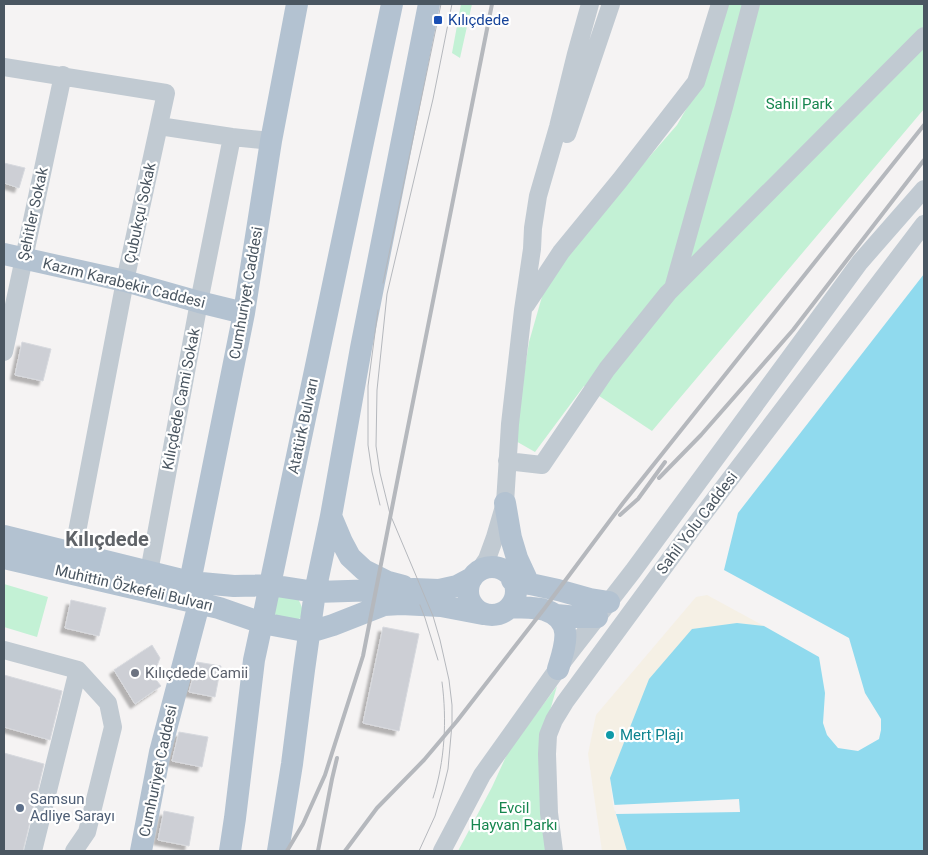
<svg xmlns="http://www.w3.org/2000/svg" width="928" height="855" font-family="Roboto,sans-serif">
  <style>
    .green { fill: #c3f1d5 }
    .sand { fill: #f5f0e5 }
    .water { fill: #90daee }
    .pier { fill: #f5f3f3 }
    .building { fill: #cdcfd5; stroke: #d7d9de; filter: url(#shadow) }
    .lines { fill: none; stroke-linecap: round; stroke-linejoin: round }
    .minor { stroke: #c1cad2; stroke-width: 18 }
    .major { stroke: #b3c2d1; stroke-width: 22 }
    .tram { stroke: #b5b8bd; stroke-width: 1 }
    .rail { stroke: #b5b8bd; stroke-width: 4 }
    .transit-dot { fill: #1a4fb4; stroke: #fff; stroke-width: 2 }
    .worship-dot { fill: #6b7280; stroke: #fff; stroke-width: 2 }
    .culture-dot { fill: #0f9aa8; stroke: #fff; stroke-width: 2 }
    .service-dot { fill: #5c6f8a; stroke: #fff; stroke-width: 2 }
    .labels { text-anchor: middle; stroke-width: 4.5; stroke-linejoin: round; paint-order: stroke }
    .transit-label { font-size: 15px; fill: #164399; stroke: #fff; text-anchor: start }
    .park-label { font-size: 15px; fill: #17864f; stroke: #fff }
    .street-label { font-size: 15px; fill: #4a5661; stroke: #fff }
    .worship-label { font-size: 15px; fill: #5b616d; stroke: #fff; text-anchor: start }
    .culture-label { font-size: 15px; fill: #0d838f; stroke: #fff; text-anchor: start }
    .service-label { font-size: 15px; fill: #4e5e75; stroke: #fff; text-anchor: start }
    .district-label { font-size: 20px; font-weight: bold; fill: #5f6368; stroke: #fff }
  </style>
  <defs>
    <filter id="shadow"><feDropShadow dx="-4.5" dy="4.5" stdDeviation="1" flood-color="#0004"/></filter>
  </defs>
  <rect width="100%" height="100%" fill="#f5f3f3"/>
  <path class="green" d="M461 4H472L460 58 452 53Z
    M726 4H924V109L652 431 584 386 535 452 514 440 529 342 545 286 584 232 677 125 703 80Z
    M4 584 48 597 37 637 4 627Z
    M276 594 298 599C309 617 298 621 284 628L268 603Z
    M557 686 548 718 552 851H458L492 787 509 750Z"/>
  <path class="sand" d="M707 595 764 626 737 623 610 778 613 805 627 851H602L588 754 596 715 696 597Z"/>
  <path class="water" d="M924 274V851H627L616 814 610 778 649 679 692 629 737 623 764 626 819 657 825 693 823 723 827 735 838 748 858 751 879 739 881 730V719L865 693 849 638 724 570 738 513Z"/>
  <path class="pier" d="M739 799 740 812 616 814 613 805Z"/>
  <path class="building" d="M4 163 25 168 19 188 4 183Z
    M22 342 51 349 43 381 15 375Z
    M71 600 106 608 99 636 65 628Z
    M383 627 419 634 399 731 363 723Z
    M152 645 160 658 153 676 161 686 135 704 114 670Z
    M197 662 221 666 215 697 189 692Z
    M4 675 62 691 50 740 4 727Z
    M179 732 208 737 202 767 172 761Z
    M4 753 44 764 23 851H4Z
    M164 811 194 817 189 846 158 840Z"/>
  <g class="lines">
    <path class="minor" d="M4 67 166 93 125 281 73 553
      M159 126 232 137 271 141
      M567 134 611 4
      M674 285 724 107 751 4
      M526 305 561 252 620 180 696 82 720 4
      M4 352 63 75
      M507 461 542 465 607 369 668 293 924 36
      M149 572 199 302 232 137
      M478 572 487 559 495 537 505 503 510 424 523 310 532 249 533 228 538 196 558 127 576 54 590 4
      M4 650 78 670 108 703 113 727 87 832 74 851
      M33 851 78 670
      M442 851 482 775 564 660 633 571 860 262 924 189
      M554 851 549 813 547 754 548 735 554 720 565 702 695 525 924 224"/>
    <path class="major" d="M4 254 125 281 199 302 244 313
      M505 503 511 538 517 558 529 584
      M331 516 342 542 350 557 364 570 388 582 403 586
      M4 536 190 582 234 586 270 585 315 592 414 589 439 590 457 586 472 578
      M4 558 219 608 262 623 310 632 333 625 384 605 401 604 441 606 483 614
      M468 591a24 24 0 1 1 48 0a24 24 0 1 1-48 0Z
      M512 580 558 590 590 599 609 602
      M190 582 244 313 271 141 297 4
      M510 607C520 608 535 607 545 610 575 620 565 646 558 669
      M556 615 578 617H597
      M141 851 160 752 199 604
      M230 851 235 818 254 660 262 623 392 4
      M278 851 292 764 304 670 315 592 331 516 361 348 429 4"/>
    <path class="tram" d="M383 283 441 4
      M378 310 368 386V445L372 472 380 505
      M420 605 425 618 438 660
      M433 798C445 761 447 720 442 682
      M419 851 435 816 443 789 448 769 452 724V705L449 680 440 640 433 616 390 514 380 473 376 446 377 390 387 294 433 99 452 4"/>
    <path class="rail" d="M659 478 701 435 793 330 924 160
      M620 515 638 499 665 462
      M287 851 303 824 325 775 363 656 400 467 492 4
      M318 851 332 779 337 758
      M345 851 377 808 424 760 457 721 544 609 623 503 924 125"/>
  </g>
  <rect class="transit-dot" x="433" y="15" width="10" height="10" rx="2.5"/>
  <circle class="worship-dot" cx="135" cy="673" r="5"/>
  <circle class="culture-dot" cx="610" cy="735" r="5"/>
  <circle class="service-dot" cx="20" cy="808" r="5"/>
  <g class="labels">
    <g class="transit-label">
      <text x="448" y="25">Kılıçdede</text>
    </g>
    <g class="park-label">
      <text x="799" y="109">Sahil Park</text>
      <text x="514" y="813">Evcil<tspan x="514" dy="17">Hayvan Parkı</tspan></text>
    </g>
    <g class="street-label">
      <text transform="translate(140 213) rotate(-78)" y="5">Çubukçu Sokak</text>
      <text transform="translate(33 214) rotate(-78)" y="5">Şehitler Sokak</text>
      <text transform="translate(124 283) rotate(14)" y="5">Kazım Karabekir Caddesi</text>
      <text transform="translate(246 293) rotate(-80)" y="5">Cumhuriyet Caddesi</text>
      <text transform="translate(181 399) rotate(-79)" y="5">Kılıçdede Cami Sokak</text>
      <text transform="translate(303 426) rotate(-78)" y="5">Atatürk Bulvarı</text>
      <text transform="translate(697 523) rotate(-53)" y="5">Sahil Yolu Caddesi</text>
      <text transform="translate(134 588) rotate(13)" y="5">Muhittin Özkefeli Bulvarı</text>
      <text transform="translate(158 771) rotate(-78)" y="5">Cumhuriyet Caddesi</text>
    </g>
    <g class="worship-label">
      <text x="145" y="678">Kılıçdede Camii</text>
    </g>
    <g class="culture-label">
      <text x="620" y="740">Mert Plajı</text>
    </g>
    <g class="service-label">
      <text x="30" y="804">Samsun<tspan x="30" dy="17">Adliye Sarayı</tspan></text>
    </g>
    <g class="district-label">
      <text x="107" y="546">Kılıçdede</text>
    </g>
  </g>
  <rect width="928" height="855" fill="none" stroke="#4a5661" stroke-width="10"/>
</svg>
